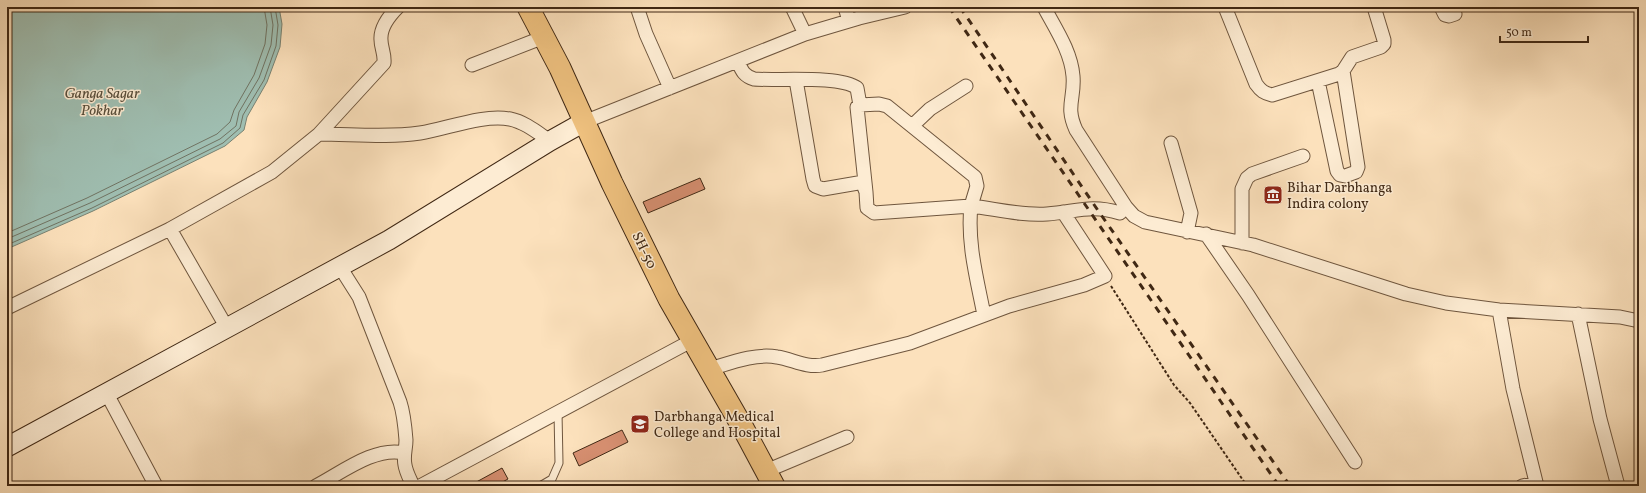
<svg xmlns="http://www.w3.org/2000/svg" width="1646" height="493" font-family="Vollkorn,serif">
  <style>
    .water { fill: #9fbeb1; stroke: #798272 }
    .lines { fill: none; stroke-linecap: round; stroke-linejoin: round }
    .shore { stroke: #707362; stroke-width: 1 }
    .building { fill: #d89072; stroke: #402814 }
    .lane-casing { stroke: #6f563e; stroke-width: 9 }
    .street-casing { stroke: #6f563e; stroke-width: 15 }
    .secondary-casing { stroke: #402814; stroke-width: 21 }
    .primary-casing { stroke: #402814; stroke-width: 23 }
    .path { stroke: #402814; stroke-width: 2; stroke-dasharray: 3 2; stroke-linecap: butt }
    .lane { stroke: #fdecd3; stroke-width: 7 }
    .street { stroke: #fdecd3; stroke-width: 13 }
    .secondary { stroke: #fdecd3; stroke-width: 19 }
    .primary { stroke: #eec07e; stroke-width: 21 }
    .rail { stroke: #402814; stroke-width: 3; stroke-dasharray: 7 7; stroke-linecap: butt }
    .labels { text-anchor: middle; stroke-width: 3; stroke-linejoin: round; paint-order: stroke }
    .poi-label { font-size: 14px; fill: #402814; stroke: #fdecd3; text-anchor: start }
    .street-label { font-size: 14px; fill: #402814; stroke: #fdecd3 }
    .water-label { font-size: 15px; font-style: italic; fill: #584e3b; stroke: #fdecd3 }
  </style>
  <rect width="100%" height="100%" fill="#fce1bc"/>
  <filter id="stains"><feTurbulence type="fractalNoise" baseFrequency=".005" numOctaves="4"/><feColorMatrix values="0 0 0 0 .2 0 0 0 0 .09 0 0 0 0 .02 0 0 0 .5 -.17"/></filter>
  <radialGradient id="worn" r=".72"><stop offset=".6" stop-color="#630" stop-opacity="0"/><stop offset="1" stop-color="#630" stop-opacity=".3"/></radialGradient>
  <path class="water" d="M7 7H279L282 24 280 47 267 82 247 117 244 130 225 146 93 211 7 249Z"/>
  <g class="lines">
    <path class="shore" d="M7 233 87 198 217 134 230 122 234 110 254 75 265 44 267 25 264 7
      M7 239 90 203 220 139 236 126 239 112 259 78 271 45 273 25 270 7
      M7 245 92 208 223 143 240 128 243 115 264 80 276 46 278 25 275 7"/>
  </g>
  <path class="building" d="M700 178 705 189 648 213 643 202Z
    M622 430 628 442 579 466 573 453Z
    M502 468 508 479 495 486H469Z"/>
  <g class="lines">
    <defs>
      <path id="lane" d="M540 486 552 479 559 463 558 412"/>
      <path id="street" d="M637 7 646 34 670 88
        M792 7 805 34
        M845 7 849 21
        M1044 7C1055 28 1071 51 1073 76 1075 99 1065 106 1076 130L1126 207 1134 216 1145 222 1253 245 1406 294 1446 303 1499 310 1620 317 1639 321
        M1225 7 1256 84C1261 91 1264 93 1272 95L1339 74 1343 71 1352 57 1381 47 1384 44V40L1374 7
        M1441 7 1445 15 1449 16 1455 14
        M738 62C742 71 744 76 754 79 777 81 840 75 857 88L860 105 879 104 887 106 975 177 977 186 971 206C996 209 1022 216 1047 214 1076 212 1090 204 1120 213L1126 207
        M472 65 544 37
        M796 80 813 179 815 186 823 189 858 183 863 184 866 192 867 208 874 213 971 206C967 243 977 279 984 315
        M1318 81 1337 171 1340 175 1345 176 1356 172 1358 167 1343 71
        M857 107 866 192
        M584 122 805 34 859 18 905 7
        M912 126 930 109 966 86
        M319 134 384 63C385 54 381 48 381 40 380 28 390 15 398 7
        M1171 143 1191 213 1187 232
        M170 229 227 328
        M1206 234 1248 295 1355 462
        M1242 243V189L1247 178 1252 174 1303 156
        M340 267 359 297 400 402C404 414 405 427 406 440 406 449 403 456 405 465 406 472 410 479 413 486
        M7 308 170 229 272 172 319 134C351 134 388 138 420 133 447 129 482 114 510 119 525 122 538 133 550 141
        M1499 310 1513 389 1537 486
        M1578 314 1600 419 1618 486
        M710 369C730 363 755 353 777 357 792 359 806 368 822 365L910 343 1009 306 1084 285 1105 276 1063 212
        M107 394 156 486
        M766 471 847 437
        M316 486C341 473 375 446 404 453
        M420 486 693 340
        M1522 486 1536 483"/>
      <path id="secondary" d="M7 447 389 240 550 141 584 122"/>
      <path id="primary" d="M528 7 560 68 612 183 669 299 743 428 774 486"/>
    </defs>
    <use href="#lane" class="lane-casing"/>
    <use href="#street" class="street-casing"/>
    <use href="#secondary" class="secondary-casing"/>
    <use href="#primary" class="primary-casing"/>
    <path class="path" d="M1111 286 1174 385 1190 403 1247 486"/>
    <use href="#lane" class="lane"/>
    <use href="#street" class="street"/>
    <use href="#secondary" class="secondary"/>
    <use href="#primary" class="primary"/>
    <path class="rail" d="M949 7 1279 486
      M960 7 1097 209 1290 486"/>
  </g>
  <defs>
    <symbol id="museum-square" viewBox="-11 -11 22 22"><rect x="-9" y="-9" width="18" height="18" rx="4" fill="#8f2418" stroke="#fdecd3"/><path d="M0-6L6-3V-2H-6V-3ZM-5-1h2V3h-2ZM-1-1h2V3h-2ZM3-1h2V3H3ZM-6 4H6V6H-6Z" fill="#fff"/></symbol>
    <symbol id="university-square" viewBox="-11 -11 22 22"><rect x="-9" y="-9" width="18" height="18" rx="4" fill="#8f2418" stroke="#fdecd3"/><path d="M0-5L7-2L0 1L-7-2ZM-4 1L0 2.5L4 1V4Q0 6-4 4Z" fill="#fff"/></symbol>
  </defs>
  <g fill-rule="evenodd">
    <use href="#museum-square" x="1262" y="184" width="22" height="22"/>
    <use href="#university-square" x="629" y="413" width="22" height="22"/>
  </g>
  <g class="labels">
    <g class="poi-label">
      <text x="1287" y="192">Bihar Darbhanga<tspan x="1287" dy="16">Indira colony</tspan></text>
      <text x="654" y="421">Darbhanga Medical<tspan x="654" dy="16">College and Hospital</tspan></text>
    </g>
    <g class="street-label">
      <text transform="translate(645 250) rotate(64)" y="5">SH-50</text>
    </g>
    <g class="water-label">
      <text x="102" y="98">Ganga Sagar<tspan x="102" dy="17">Pokhar</tspan></text>
    </g>
  </g>
  <rect width="1646" height="493" fill="none" stroke="#fce1bc" stroke-width="24"/>
  <rect x="8" y="8" width="1630" height="477" fill="none" stroke="#402814" stroke-width="2"/>
  <rect x="12" y="12" width="1622" height="469" fill="none" stroke="#402814"/>
  <path d="M1500 36v6h88v-6" fill="none" stroke="#402814" stroke-width="2"/>
  <text x="1506" y="36" font-size="12" fill="#402814" stroke="#fdecd3" stroke-width="3" paint-order="stroke">50 m</text>
  <rect width="100%" height="100%" filter="url(#stains)"/>
  <rect width="100%" height="100%" fill="url(#worn)"/>
</svg>
